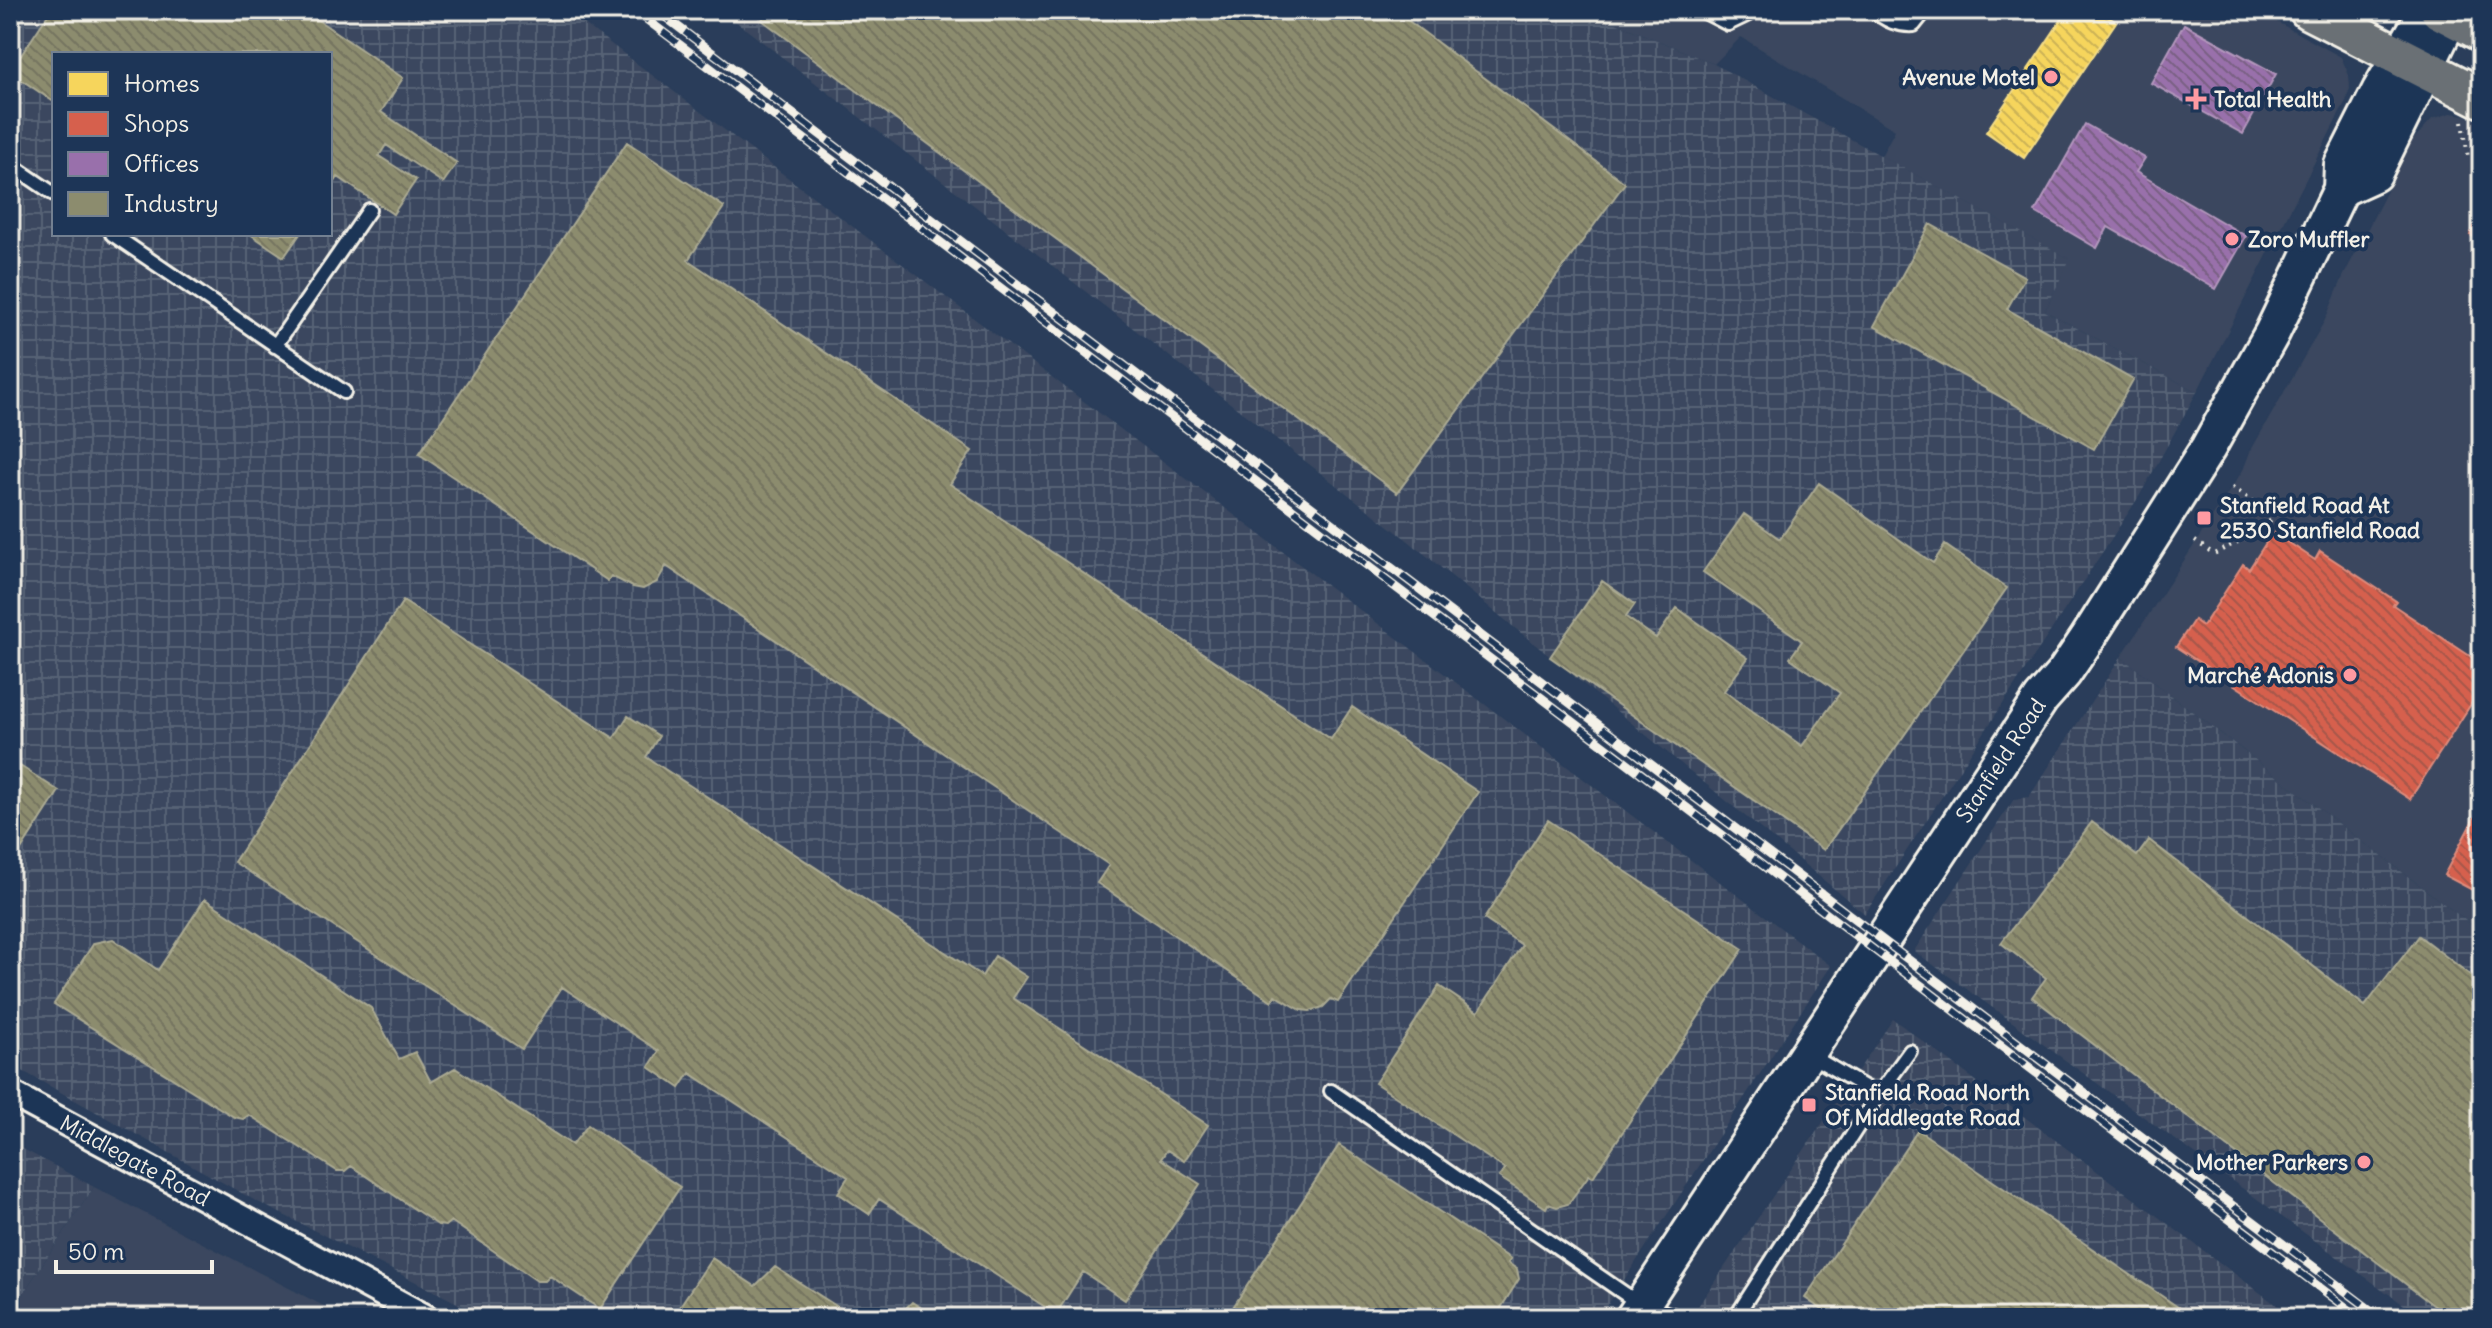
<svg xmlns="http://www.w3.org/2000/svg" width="2492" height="1328" font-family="Delius,sans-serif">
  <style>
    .built { fill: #3a475e }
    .industrial { fill: url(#industrial-grid); fill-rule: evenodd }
    .homes { fill: url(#homes-back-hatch); stroke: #f5dd86; stroke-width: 2 }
    .shops { fill: url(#shops-back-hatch); stroke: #df8c7c; stroke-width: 2 }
    .offices { fill: url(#offices-back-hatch); stroke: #b497bd; stroke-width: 2 }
    .industry { fill: url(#industry-back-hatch); stroke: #abaa93; stroke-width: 2 }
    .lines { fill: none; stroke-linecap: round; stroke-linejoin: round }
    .lane-casing { stroke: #f4f1e8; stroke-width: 18 }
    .street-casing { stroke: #f4f1e8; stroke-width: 30 }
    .secondary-casing { stroke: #f4f1e8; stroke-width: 40 }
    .primary-casing { stroke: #f4f1e8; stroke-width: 44 }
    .path { stroke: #f4f1e8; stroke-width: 4; stroke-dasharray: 2 6; stroke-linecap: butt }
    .lane { stroke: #1d3557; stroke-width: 12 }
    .street { stroke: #1d3557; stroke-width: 24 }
    .secondary { stroke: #1d3557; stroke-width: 34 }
    .primary { stroke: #6a7074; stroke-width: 38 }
    .rail-casing { stroke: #f4f1e8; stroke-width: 9 }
    .rail { stroke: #1d3557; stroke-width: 6; stroke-dasharray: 18; stroke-linecap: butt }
    .poi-dot { fill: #ff9aa2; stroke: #1d3557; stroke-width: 3 }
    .labels { text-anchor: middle; stroke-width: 8; stroke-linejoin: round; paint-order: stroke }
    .poi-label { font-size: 22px; font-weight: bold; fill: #f4f1e8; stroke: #1d3557; text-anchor: start }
    .street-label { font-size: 22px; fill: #f4f1e8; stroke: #1d3557 }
  </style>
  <defs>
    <pattern id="industrial-grid" width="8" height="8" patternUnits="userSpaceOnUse" patternTransform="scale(2)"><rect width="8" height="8" fill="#3a475e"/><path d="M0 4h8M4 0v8" fill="none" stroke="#576275"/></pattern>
    <pattern id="homes-back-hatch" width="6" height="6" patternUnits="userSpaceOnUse" patternTransform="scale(2)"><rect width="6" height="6" fill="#f6d55c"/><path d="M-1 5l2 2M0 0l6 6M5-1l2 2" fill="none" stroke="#cbb256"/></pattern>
    <pattern id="shops-back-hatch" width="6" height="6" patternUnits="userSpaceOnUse" patternTransform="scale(2)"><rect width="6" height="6" fill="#d6604d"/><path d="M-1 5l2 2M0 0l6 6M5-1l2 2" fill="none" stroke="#a5584b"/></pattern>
    <pattern id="offices-back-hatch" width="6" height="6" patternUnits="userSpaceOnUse" patternTransform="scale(2)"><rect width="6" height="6" fill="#9970ab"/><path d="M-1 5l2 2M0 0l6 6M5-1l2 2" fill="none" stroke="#796083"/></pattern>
    <pattern id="industry-back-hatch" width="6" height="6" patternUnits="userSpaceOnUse" patternTransform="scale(2)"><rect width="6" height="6" fill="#8c8c6e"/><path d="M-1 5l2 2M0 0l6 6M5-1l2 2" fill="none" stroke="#757460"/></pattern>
  </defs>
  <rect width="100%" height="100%" fill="#2a3d5a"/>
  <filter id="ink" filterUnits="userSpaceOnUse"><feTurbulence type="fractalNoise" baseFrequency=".0125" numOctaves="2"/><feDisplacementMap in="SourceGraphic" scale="16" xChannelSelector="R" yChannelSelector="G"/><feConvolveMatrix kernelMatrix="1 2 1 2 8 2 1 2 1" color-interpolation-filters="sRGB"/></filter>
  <g filter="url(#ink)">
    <path class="built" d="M1585 10H2262L2277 19V22L2341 57 2349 75 2350 88 2346 101 2197 392 2045 311 2069 259 1881 156 1895 130 1741 37 1714 64Z
      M2451 113 2465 115 2482 123V933L2121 657 2243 470 2250 452 2325 320 2343 277 2413 140 2432 119Z
      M94 1187 347 1318H10V1313Z"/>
    <path class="industrial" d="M10 10H566L1831 966 1599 1318H487L254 1200 10 1064ZM54 54H330V234H54Z
      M721 10H1585L1714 64 2070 259 2045 311 2197 392 2140 495 1865 914 1406 539Z
      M2121 657 2482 933V1318H2422L1914 951 2014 799 2029 797Z
      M1893 1019 2294 1318H1690Z
      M10 1142 94 1187 10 1313Z"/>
    <path class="homes" d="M2068 10H2099L2116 22 2024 158 1986 132Z"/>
    <path class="shops" d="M2482 211V241L2470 235Z
      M2273 532 2315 560 2320 551 2396 601 2393 605 2482 664V687L2410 799 2176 647 2194 620 2203 626 2243 564 2249 569Z
      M2482 803V895L2444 875Z"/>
    <path class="offices" d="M2184 24 2276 74 2243 134 2151 83Z
      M2085 124 2145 158 2136 172 2246 236 2216 289 2108 227 2097 248 2035 212Z"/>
    <path class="industry" d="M51 10H303L403 78 381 112 457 163 443 183 386 145 379 156 416 180 393 214 338 177 330 190V54H54V102L10 72Z
      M767 10H1394L1625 183 1397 493 762 20Z
      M627 142 724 207 688 260 972 451 950 484 1331 739 1352 707 1478 792 1338 1002 1331 999 1323 1007 1310 1011 1301 1010 1275 995 1272 1001 1097 883 1109 865 666 566 657 582 643 589 633 587 611 576 608 581 419 454Z
      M1930 224 2025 277 2007 309 2133 380 2094 449 1874 326Z
      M250 234H300L284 257Z
      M1819 483 1933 563 1945 545 2007 588 1824 850 1550 657 1602 581 1635 604 1626 617 1656 638 1677 608 1748 658 1724 691 1802 746 1840 693 1790 658 1802 641 1703 572 1744 514 1780 539Z
      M403 601 614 738 628 716 659 736 646 757 982 976 995 956 1027 977 1013 998 1208 1125 1184 1161 1167 1150 1161 1159 1200 1184 1125 1300 1083 1272 1056 1314 879 1199 869 1214 838 1193 848 1177 690 1073 680 1088 649 1067 659 1051 562 987 522 1049 234 862Z
      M20 766 59 791 10 867V782Z
      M1548 820 1743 949 1593 1177 1589 1175 1568 1204 1557 1207 1548 1204 1546 1208 1499 1177 1505 1169 1375 1083 1439 986 1478 1012 1522 945 1484 919Z
      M2092 822 2137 856 2149 840 2365 1006 2419 936 2482 984V1318H2450L2032 997 2046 978 2001 943Z
      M205 899 371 1008 399 1059 415 1052 431 1082 455 1068 572 1145 588 1125 680 1187 600 1309 550 1276 545 1281H537L451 1221 445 1226 438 1225 351 1166 345 1171H337L249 1115 243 1119 234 1117 54 1004 94 943 113 939 158 970Z
      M1918 1130 2194 1318H1834L1805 1298Z
      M1339 1145 1511 1259 1508 1263 1517 1269 1519 1279 1499 1311 1503 1314 1500 1318H1226Z
      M712 1258 755 1286 775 1267 855 1318H672Z
      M912 1302 937 1318H896Z"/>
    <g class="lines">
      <defs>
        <path id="lane" d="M1701 10 1728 24 1757 10
          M1875 10C1884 21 1900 26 1914 25L1926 10
          M10 164 54 194
          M112 234 344 392
          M275 346 369 210
          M1810 1055 1878 1095
          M1331 1091 1641 1305 1682 1318
          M1735 1318 1878 1095 1910 1051"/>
        <g id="street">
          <path id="s1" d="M10 1093 427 1318"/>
        </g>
        <g id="secondary">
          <path d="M2341 189 2374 174 2454 10"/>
          <path id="s2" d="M1633 1318 2041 699 2064 673 2087 639 2208 448 2272 333 2341 189 2342 165 2380 90 2427 10"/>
        </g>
        <path id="primary" d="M2309 10 2482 98
          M2440 10 2482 32"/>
      </defs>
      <use href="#lane" class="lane-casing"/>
      <use href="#street" class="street-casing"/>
      <use href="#secondary" class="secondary-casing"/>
      <use href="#primary" class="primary-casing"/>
      <path class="path" d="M2463 121 2468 158
        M2195 541 2214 554 2265 528 2274 515 2231 486"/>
      <use href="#lane" class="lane"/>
      <use href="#street" class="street"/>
      <use href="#secondary" class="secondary"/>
      <use href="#primary" class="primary"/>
      <defs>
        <path id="rail" d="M634 10 2360 1318
          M656 10 2381 1318"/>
      </defs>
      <use href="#rail" class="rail-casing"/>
      <use href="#rail" class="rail"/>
    </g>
  </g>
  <g class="poi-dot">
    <circle cx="2051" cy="77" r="8"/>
    <path d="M2192 87h8v8h8v8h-8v8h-8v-8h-8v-8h8z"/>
    <circle cx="2232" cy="239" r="8"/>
    <rect x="2196" y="510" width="16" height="16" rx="4"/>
    <circle cx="2350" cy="675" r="8"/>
    <rect x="1801" y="1097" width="16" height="16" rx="4"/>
    <circle cx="2364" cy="1162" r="8"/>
  </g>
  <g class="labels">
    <g class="poi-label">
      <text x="2035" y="85" text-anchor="end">Avenue Motel</text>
      <text x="2214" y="107">Total Health</text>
      <text x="2248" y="247">Zoro Muffler</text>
      <text x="2220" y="513">Stanfield Road At<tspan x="2220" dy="25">2530 Stanfield Road</tspan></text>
      <text x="2334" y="683" text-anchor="end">Marché Adonis</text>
      <text x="1825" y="1100">Stanfield Road North<tspan x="1825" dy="25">Of Middlegate Road</tspan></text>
      <text x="2348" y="1170" text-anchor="end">Mother Parkers</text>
    </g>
    <g class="street-label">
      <text dy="8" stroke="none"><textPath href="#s2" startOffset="668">Stanfield Road</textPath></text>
      <text dy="8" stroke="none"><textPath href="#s1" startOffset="142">Middlegate Road</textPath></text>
    </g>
  </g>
  <rect width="2492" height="1328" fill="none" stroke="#1d3557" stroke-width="40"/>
  <rect x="20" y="20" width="2452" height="1288" fill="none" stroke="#f4f1e8" stroke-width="3" filter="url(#ink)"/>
  <rect x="52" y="52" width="280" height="184" fill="#1d3557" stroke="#738091" stroke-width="2"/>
  <rect x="68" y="72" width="40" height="24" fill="#f6d55c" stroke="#738091" stroke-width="2"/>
  <text x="124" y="92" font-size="24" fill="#f4f1e8">Homes</text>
  <rect x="68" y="112" width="40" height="24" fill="#d6604d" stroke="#738091" stroke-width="2"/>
  <text x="124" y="132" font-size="24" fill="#f4f1e8">Shops</text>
  <rect x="68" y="152" width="40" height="24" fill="#9970ab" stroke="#738091" stroke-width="2"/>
  <text x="124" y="172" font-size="24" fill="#f4f1e8">Offices</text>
  <rect x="68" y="192" width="40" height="24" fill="#8c8c6e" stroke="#738091" stroke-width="2"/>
  <text x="124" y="212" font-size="24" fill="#f4f1e8">Industry</text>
  <path d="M56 1260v12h156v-12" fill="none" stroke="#f4f1e8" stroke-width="4"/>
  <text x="68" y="1260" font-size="24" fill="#f4f1e8" stroke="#1d3557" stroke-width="6" paint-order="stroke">50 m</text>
</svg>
